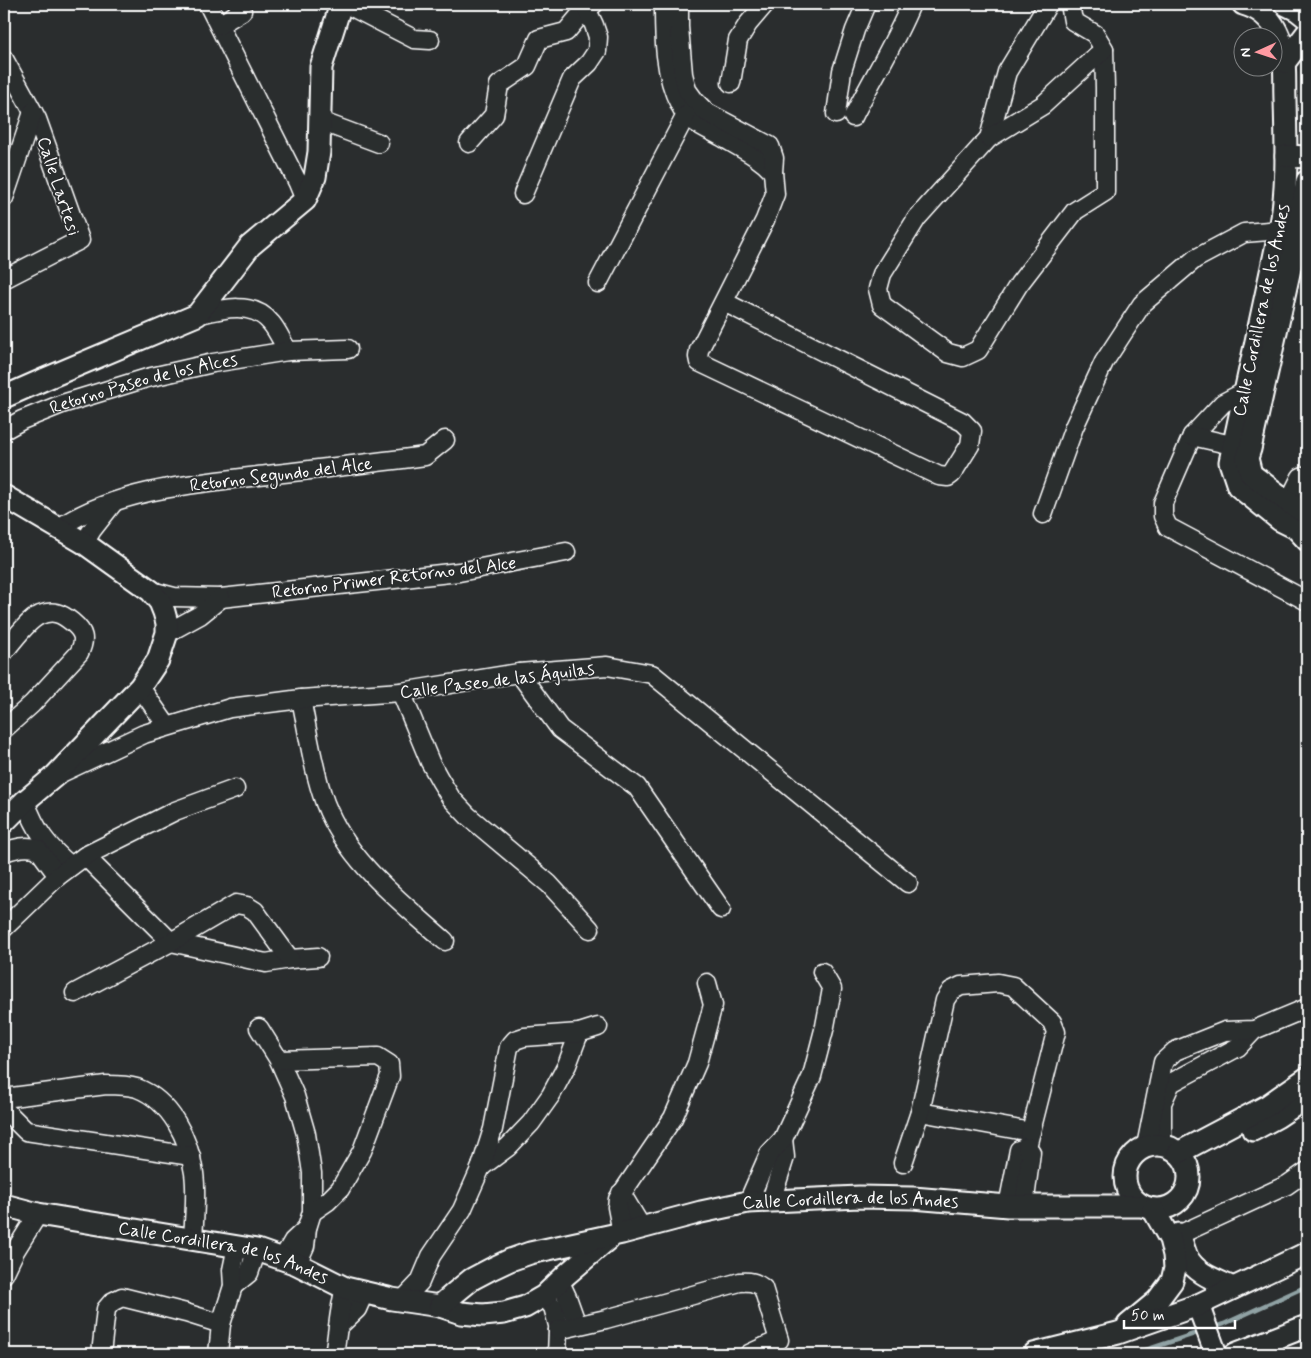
<svg xmlns="http://www.w3.org/2000/svg" width="1311" height="1358" font-family="Mynerve,sans-serif">
  <style>
    .lines { fill: none; stroke-linecap: round; stroke-linejoin: round }
    .stream { stroke: #90a2a4; stroke-width: 4.5 }
    .minor-casing { stroke: #fff; stroke-width: 21 }
    .tertiary-casing { stroke: #fff; stroke-width: 25 }
    .minor { stroke: #2a2d2e; stroke-width: 18 }
    .tertiary { stroke: #2a2d2e; stroke-width: 21 }
    .labels { text-anchor: middle; stroke-width: 4; stroke-linejoin: round; paint-order: stroke }
    .street-label { font-size: 18px; fill: #fff; stroke: #2a2d2e }
  </style>
  <rect width="100%" height="100%" fill="#2a2d2e"/>
  <filter id="ink" filterUnits="userSpaceOnUse"><feTurbulence type="fractalNoise" baseFrequency=".02" numOctaves="2"/><feDisplacementMap in="SourceGraphic" scale="10" xChannelSelector="R" yChannelSelector="G"/><feConvolveMatrix kernelMatrix="1 2 1 2 8 2 1 2 1" color-interpolation-filters="sRGB"/></filter>
  <g filter="url(#ink)">
    <g class="lines">
      <path class="stream" d="M1212 1328 1224 1324 1307 1286
        M1134 1354 1203 1331"/>
      <defs>
        <g id="minor">
          <path d="M208 4 298 183 305 200"/>
          <path d="M346 4 414 39 430 40"/>
          <path d="M664 4C664 37 664 75 680 105 682 108 684 113 686 115 694 124 712 131 722 137 740 148 759 156 773 172"/>
          <path d="M679 4V27L683 74 687 90 695 101 706 112 770 146 774 158 773 172 775 194 765 220 699 350 698 357 699 362 939 476 948 477 952 474 970 445 972 431 963 422 724 302"/>
          <path d="M1048 4 1007 72 989 138 917 218 882 274 878 289 882 305 948 353 963 357 978 350 1019 284 1075 211 1105 192V88L1104 49 1095 34 1073 21 1070 4"/>
          <path d="M219 25 242 11 238 4"/>
          <path d="M4 59 37 119 80 240 4 279"/>
          <path d="M731 83 738 40 748 24 765 4"/>
          <path d="M836 114 842 71 855 30 866 4"/>
          <path d="M853 117C872 79 895 43 911 4"/>
          <path d="M320 121 379 143"/>
          <path d="M989 138 1043 105 1104 49"/>
          <path d="M469 143 494 115 499 85 527 66 539 39 566 32 586 8 594 4"/>
          <path d="M523 194 572 79 589 63 597 51 598 37 594 25 586 8"/>
          <path d="M4 198 33 112"/>
          <path d="M598 283 686 115"/>
          <path d="M197 315C221 309 253 300 271 323 278 331 282 342 288 351"/>
          <path d="M1253 391 1244 392 1223 403 1192 436 1163 503V516L1168 527 1307 601"/>
          <path id="s1" d="M4 430 22 420 62 404 147 378 213 363 288 351 348 349"/>
          <path d="M1192 436 1245 448"/>
          <path d="M1283 513 1301 477 1307 475"/>
          <path d="M1043 514 1074 427 1104 362 1142 304 1195 259 1244 233 1280 230"/>
          <path d="M59 528C116 489 199 483 267 475 319 469 372 463 425 456L445 440"/>
          <path d="M84 543 92 530 114 502"/>
          <path d="M151 591 174 597 221 598 459 572 566 552"/>
          <path d="M167 633 200 615 221 598"/>
          <path d="M4 652C12 642 28 620 40 615 53 610 61 613 72 622 84 632 86 639 79 653L32 704 4 729"/>
          <path d="M519 673 560 729 637 787 721 909"/>
          <path d="M140 687 167 726"/>
          <path d="M401 692 430 762 440 780 451 798 468 816 549 884 590 929"/>
          <path d="M301 699C308 732 313 771 325 803 348 862 399 900 445 941"/>
          <path d="M61 773 144 734 230 708 301 699 401 692 519 673 607 666 652 674 908 883"/>
          <path d="M25 801C36 831 47 846 71 866"/>
          <path d="M4 852C16 848 26 845 38 849L58 876"/>
          <path d="M85 856 171 942 266 963 290 959 318 957"/>
          <path d="M4 928 58 876 85 856 175 811 235 789"/>
          <path d="M75 993 171 942 236 904 247 906 255 911 290 959"/>
          <path d="M259 1028 279 1060 295 1096 306 1134 312 1173V1212L307 1228 305 1246 297 1264"/>
          <path d="M279 1060 378 1057 389 1064 390 1076 362 1151 340 1189 328 1201 312 1212"/>
          <path d="M4 1098 106 1085C116 1085 127 1085 137 1088 171 1101 189 1139 194 1173 197 1195 194 1217 193 1239"/>
          <path d="M4 1109 26 1131 191 1156"/>
          <path d="M920 1112 1031 1132"/>
          <path d="M1162 1145V1103L1171 1083 1238 1047 1254 1030"/>
          <path d="M1146 1146 1163 1062 1175 1051 1225 1031 1254 1030 1307 1008"/>
          <path d="M903 1163 920 1112 945 1000 951 991 961 986 998 983 1013 986 1052 1022 1056 1032 1027 1147"/>
          <path d="M481 1167 508 1147 531 1123 551 1095 567 1065 579 1033"/>
          <path d="M621 1193 642 1228"/>
          <path d="M771 1201 785 1157 783 1139"/>
          <path d="M748 1202 769 1154 783 1139 812 1076 825 1026 832 989 822 972"/>
          <path d="M1008 1206 1019 1150 1027 1147"/>
          <path d="M1024 1207 1031 1152 1027 1147"/>
          <path d="M622 1233 617 1207 618 1199 673 1118 697 1063 713 1005 707 983"/>
          <path d="M1170 1239 1287 1185 1307 1171"/>
          <path d="M283 1258 293 1241 307 1228"/>
          <path d="M4 1274 15 1251 38 1214"/>
          <path d="M560 1282 567 1297 577 1325"/>
          <path d="M233 1286 249 1273 257 1250"/>
          <path d="M544 1296 553 1307 559 1329 558 1330 557 1354"/>
          <path d="M402 1301 420 1282 431 1256 462 1210 481 1167 493 1129 509 1047 515 1040 524 1037 579 1033 598 1027"/>
          <path d="M339 1326 357 1309 364 1293"/>
          <path d="M558 1330 606 1319 740 1282C750 1281 755 1282 763 1288L779 1340 749 1354"/>
          <path d="M101 1354 106 1309 112 1302 122 1297 186 1313 221 1324"/>
          <path d="M218 1354 221 1324 233 1286 232 1270 237 1246"/>
          <path d="M334 1354C338 1332 339 1309 345 1288"/>
        </g>
        <g id="tertiary">
          <path d="M1243 4C1258 8 1270 17 1277 32 1287 52 1284 78 1285 100 1286 143 1288 187 1280 230L1230 462 1238 486 1280 520 1296 528 1307 540"/>
          <path d="M1285 4 1297 10 1307 18"/>
          <path d="M1285 62 1307 33"/>
          <path d="M1286 156 1307 157"/>
          <path d="M1307 181 1293 255 1250 449 1247 458 1251 474 1288 502 1307 514"/>
          <path d="M4 397 45 379 197 315 250 246 305 200 315 177 319 152 321 67 341 4"/>
          <path d="M4 496 84 543 151 591 160 602 164 612 167 623V633L158 660 140 687 56 775 25 801 4 822"/>
          <path d="M1253 1130 1277 1117 1307 1097"/>
          <circle cx="1157" cy="1177" r="32"/>
          <path d="M1178 1153 1267 1106 1307 1078"/>
          <path id="s2" d="M4 1205 38 1214 257 1250 297 1264 345 1288 392 1299 440 1306 461 1313 483 1315 504 1313 525 1307 544 1296 567 1274 609 1238"/>
          <path d="M1179 1234C1182 1242 1184 1250 1187 1257 1196 1274 1216 1280 1233 1288"/>
          <path d="M1198 1305 1216 1354"/>
          <path id="s3" d="M440 1306 456 1292 472 1279 491 1269 510 1260 530 1253 622 1233 701 1212 748 1202 859 1197 913 1198 1008 1206H1143"/>
          <path d="M1128 1325 1157 1301 1172 1281 1175 1268 1174 1255 1170 1239 1153 1209"/>
          <path d="M1034 1354 1118 1333 1198 1305 1307 1253"/>
          <path d="M1235 1354 1307 1326"/>
        </g>
      </defs>
      <use href="#minor" class="minor-casing"/>
      <use href="#tertiary" class="tertiary-casing"/>
      <use href="#minor" class="minor"/>
      <use href="#tertiary" class="tertiary"/>
    </g>
  </g>
  <g class="labels">
    <g class="street-label">
      <text transform="translate(59 186) rotate(72)" y="6">Calle Lartesi</text>
      <text transform="translate(1261 310) rotate(-78)" y="6">Calle Cordillera de los Andes</text>
      <text dy="6" stroke="none"><textPath href="#s1" startOffset="148">Retorno Paseo de los Alces</textPath></text>
      <text transform="translate(281 474) rotate(-7)" y="6">Retorno Segundo del Alce</text>
      <text transform="translate(394 577) rotate(-7)" y="6">Retorno Primer Retorno del Alce</text>
      <text transform="translate(497 680) rotate(-7)" y="6">Calle Paseo de las Águilas</text>
      <text dy="6" stroke="none"><textPath href="#s3" startOffset="432">Calle Cordillera de los Andes</textPath></text>
      <text dy="6" stroke="none"><textPath href="#s2" startOffset="225">Calle Cordillera de los Andes</textPath></text>
    </g>
  </g>
  <rect width="1311" height="1358" fill="none" stroke="#2a2d2e" stroke-width="20"/>
  <rect x="10" y="10" width="1291" height="1338" fill="none" stroke="#fff" stroke-width="2" filter="url(#ink)"/>
  <g transform="translate(1258 52) rotate(267)"><circle r="24" fill="#2a2d2e" stroke="#7f8182"/>
  <path d="M0-4L9 19L0 12L-9 19Z" fill="#ff9aa2"/>
  <text y="-8" font-size="14" font-weight="bold" text-anchor="middle" fill="#ffffff">N</text>
  </g>
  <path d="M1124 1320v8h111v-8" fill="none" stroke="#ffffff" stroke-width="2.5"/>
  <text x="1131" y="1320" font-size="15" fill="#ffffff" stroke="#2a2d2e" stroke-width="4" paint-order="stroke">50 m</text>
</svg>
